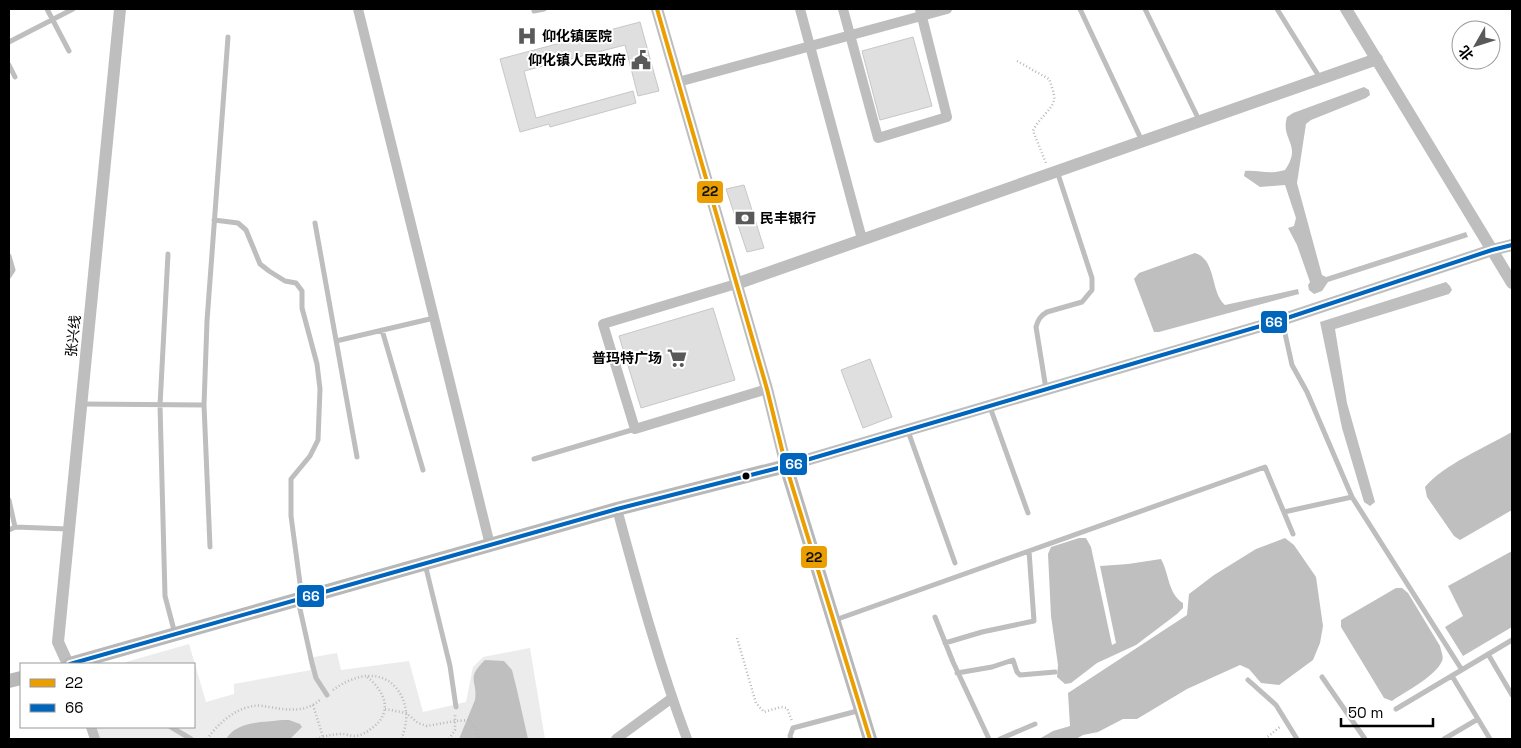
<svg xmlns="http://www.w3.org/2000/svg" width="1521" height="748" font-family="'Space Grotesk','Noto Sans SC',sans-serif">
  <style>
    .green { fill: #ececec }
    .water { fill: #bfbfbf }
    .building { fill: #dfdfdf; stroke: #c7c7c7 }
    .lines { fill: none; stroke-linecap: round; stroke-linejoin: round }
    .path { stroke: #b9b9b9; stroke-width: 2.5; stroke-dasharray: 1 2.5; stroke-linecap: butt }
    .service { stroke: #bebebe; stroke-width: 5 }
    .minor { stroke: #bebebe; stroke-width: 10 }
    .tertiary { stroke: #bebebe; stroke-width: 12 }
    .secondary { stroke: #b8b8b8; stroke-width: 14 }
    .bus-1-casing { stroke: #fff; stroke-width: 8 }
    .bus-2-casing { stroke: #fff; stroke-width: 8 }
    .bus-1 { stroke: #eb9e00; stroke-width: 4 }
    .bus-2 { stroke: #0065bd; stroke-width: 4 }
    .bus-dot { fill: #000; stroke: #fff; stroke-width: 2 }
    .labels { text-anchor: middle; stroke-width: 4; stroke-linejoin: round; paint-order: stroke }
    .poi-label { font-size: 14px; font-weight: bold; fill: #000; stroke: #fff; text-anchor: start }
    .street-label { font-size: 14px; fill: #000; stroke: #fff }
    .line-badge { stroke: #fff; stroke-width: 2 }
    .badge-label { font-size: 14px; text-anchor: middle; font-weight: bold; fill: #fff }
    .pale-badge-label { font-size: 14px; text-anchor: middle; font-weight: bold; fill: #111 }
  </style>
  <rect width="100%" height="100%" fill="#fff"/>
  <path class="green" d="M189 644 206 702 234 694V684L311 670 308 658 337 653 341 670 409 661 423 712 466 702 473 667 483 657 530 648 545 739H99L95 727H194V664H119Z"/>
  <path class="water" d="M1364 87 1369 90 1370 95 1366 98 1311 120 1306 124 1297 183 1322 275 1326 277 1466 232 1468 237 1328 282 1322 291 1314 294 1309 290 1308 285 1310 282 1297 245 1288 228 1294 226 1296 218 1285 185 1260 187 1244 176 1245 171C1261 170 1268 175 1285 170 1303 144 1280 140 1287 117L1293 113Z
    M1195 253C1217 260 1210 292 1225 305L1298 289 1299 294 1159 332H1154L1134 279 1139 273Z
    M1446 282 1450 286 1452 290 1449 294 1335 329 1347 403 1375 502 1370 506 1364 502 1342 428 1320 322Z
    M1512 432V510L1460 540 1454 536 1427 497 1425 487C1443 465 1486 447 1512 432Z
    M1079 538H1086L1091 547 1112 645 1116 643 1100 566 1128 564 1161 559C1169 573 1168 594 1183 603V608L1177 614 1136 645 1097 663 1071 683 1065 684 1057 677 1058 665 1051 616 1048 554 1051 547Z
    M1285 538 1294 545 1316 577 1323 626 1320 643 1313 660 1279 685 1261 683 1249 669 1240 665 1187 689 1137 719H1123L1098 732 1083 735 1076 739H1039L1053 731 1070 726 1068 693 1187 615 1189 594 1214 575 1256 549Z
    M1512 551V627L1463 656 1445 627 1463 616 1448 586Z
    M1396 588H1402L1408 593 1440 646C1441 651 1444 657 1442 661 1435 677 1406 691 1392 701L1384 698 1341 627V620Z
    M485 660 504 661 512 670 517 690 528 739H459L475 700C478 680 465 679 485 660Z
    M282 720H289L300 724 302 727 290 739H226C238 720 262 723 282 720Z"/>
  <path class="building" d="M640 22 659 91 638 96 625 45 524 71 536 118 633 91 636 103 550 127 549 124 520 132 500 59Z
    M913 37 932 106 880 120 862 51Z
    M744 185 764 248 747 252 726 189Z
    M713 308 735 380 641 408 619 336Z
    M870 359 892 417 863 428 841 370Z"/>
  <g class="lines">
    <path class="path" d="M1017 61 1049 79C1051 85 1055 94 1054 100 1052 110 1038 119 1033 131L1046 163
      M737 638 756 703 764 712 781 707 787 708 792 721
      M333 690C356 673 387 667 402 697 405 704 407 713 406 720 406 726 403 733 402 739
      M313 705 323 737
      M385 709 406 713 418 723 427 726 455 721 470 720 481 739
      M207 739C218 724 234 709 253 706 258 705 264 706 269 707 288 710 304 713 320 700
      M316 739C325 736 333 734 343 734 346 734 350 736 354 736 361 736 367 732 372 728 393 713 386 692 367 677
      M449 739 455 730V715
      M1265 739 1281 726"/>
    <path class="service" d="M47 9 69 51
      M534 9V11L544 9
      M1080 9 1142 141
      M1145 9 1199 120
      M1277 9 1320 78
      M9 42 73 9
      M9 65 15 77
      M214 220 238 223 246 230 260 264 269 271 285 281 296 283 302 291V308L317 364 320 389 318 440 310 456 291 479V516L302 598
      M315 223 357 457
      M168 254 160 405 165 596 175 634
      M9 256 13 270 9 276
      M1282 320 1292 365 1307 392 1352 497 1462 670
      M382 330 423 470
      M336 341 434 318
      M1046 389 1036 327C1038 320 1040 316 1047 312L1082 302 1092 290V278L1057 171
      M82 404 204 405
      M990 407 1028 513
      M908 431 955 563
      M534 459 635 429
      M9 500 15 527
      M1284 512 1352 497
      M9 530 15 527 68 529
      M210 547 204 405 207 321 228 37
      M425 564 450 666 456 707
      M298 600 312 663 316 678 327 695
      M935 617 953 662 989 739
      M835 620 1265 467 1293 534
      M945 643 982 632 1034 621 1029 551
      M1488 654 1512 695
      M957 673 992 667 1013 660 1017 672 1020 675 1055 672
      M1452 676 1490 739
      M1322 677 1365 739
      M1248 680 1276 705 1297 739
      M1396 709 1512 640
      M171 727 191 739
      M791 739 790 736 793 728 861 710
      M1000 739 1035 724
      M1444 739 1478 719"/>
    <path class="minor" d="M358 9 490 545
      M800 9 862 239
      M843 9 878 138 947 117 920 9
      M678 82 947 9
      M736 284 603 324 635 429 767 389
      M617 509C638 587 659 664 687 739
      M91 727 95 739
      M616 739 672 698"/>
    <path class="tertiary" d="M657 9 767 389 786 466 1281 320 1492 250 1512 245
      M1346 9 1512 283
      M736 284 1377 59
      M68 664 58 642 120 9"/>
    <path class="secondary" d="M70 664 617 509 786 466 870 739
      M9 681 21 678"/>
    <defs>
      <path id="bus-1" d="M657 9 767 389 786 466 870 739"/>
      <path id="bus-2" d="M70 664 617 509 786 466 1281 320 1492 250 1512 245"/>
    </defs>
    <use href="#bus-1" class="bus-1-casing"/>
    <use href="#bus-2" class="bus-2-casing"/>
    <use href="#bus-1" class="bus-1"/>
    <use href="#bus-2" class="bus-2"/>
  </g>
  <defs>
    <symbol id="hospital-bare" viewBox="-9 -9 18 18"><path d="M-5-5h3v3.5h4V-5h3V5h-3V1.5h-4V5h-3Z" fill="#595959" stroke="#fff" stroke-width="2.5" paint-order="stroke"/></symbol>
    <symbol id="civic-bare" viewBox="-9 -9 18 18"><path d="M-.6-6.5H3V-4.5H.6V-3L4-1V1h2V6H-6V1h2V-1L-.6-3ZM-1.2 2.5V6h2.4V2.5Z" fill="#595959" stroke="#fff" stroke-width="2.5" paint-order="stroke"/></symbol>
    <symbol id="bank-bare" viewBox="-9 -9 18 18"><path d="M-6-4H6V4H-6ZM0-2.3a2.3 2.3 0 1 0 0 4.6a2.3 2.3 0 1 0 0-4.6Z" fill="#595959" stroke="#fff" stroke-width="2.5" paint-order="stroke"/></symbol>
    <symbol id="supermarket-bare" viewBox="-9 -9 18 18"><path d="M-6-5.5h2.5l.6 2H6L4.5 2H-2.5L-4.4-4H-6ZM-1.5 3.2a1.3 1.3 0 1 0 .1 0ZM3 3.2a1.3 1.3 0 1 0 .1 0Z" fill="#595959" stroke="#fff" stroke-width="2.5" paint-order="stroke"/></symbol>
  </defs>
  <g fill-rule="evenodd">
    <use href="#hospital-bare" x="513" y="22" width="28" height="28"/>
    <use href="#civic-bare" x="627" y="46" width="28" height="28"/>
    <use href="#bank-bare" x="731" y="204" width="28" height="28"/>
    <use href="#supermarket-bare" x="663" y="344" width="28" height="28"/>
  </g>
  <circle class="bus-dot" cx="746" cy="476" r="4.5"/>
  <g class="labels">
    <g class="poi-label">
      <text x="542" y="41">仰化镇医院</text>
      <text x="626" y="65" text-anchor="end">仰化镇人民政府</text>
      <text x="760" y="223">民丰银行</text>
      <text x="662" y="363" text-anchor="end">普玛特广场</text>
    </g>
    <g class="street-label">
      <text transform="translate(73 336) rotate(-84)" y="5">张兴线</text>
    </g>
  </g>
  <g class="line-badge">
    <rect x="696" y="180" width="28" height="24" rx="5" fill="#eb9e00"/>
    <rect x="1260" y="310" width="28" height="24" rx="5" fill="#0065bd"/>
    <rect x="779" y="452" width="29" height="24" rx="5" fill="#0065bd"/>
    <rect x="800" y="545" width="28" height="24" rx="5" fill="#eb9e00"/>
    <rect x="296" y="584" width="29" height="24" rx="5" fill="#0065bd"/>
  </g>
  <g class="badge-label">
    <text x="1274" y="327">66</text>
    <text x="794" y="469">66</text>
    <text x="311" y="601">66</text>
  </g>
  <g class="pale-badge-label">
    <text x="710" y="196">22</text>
    <text x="814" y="562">22</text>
  </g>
  <rect width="1521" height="748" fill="none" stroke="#000000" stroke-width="20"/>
  <rect x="20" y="663" width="175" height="65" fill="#ffffff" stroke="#999999"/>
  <rect x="30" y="679" width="25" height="8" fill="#eb9e00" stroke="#999999"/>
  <text x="65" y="688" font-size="15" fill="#000000">22</text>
  <rect x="30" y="704" width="25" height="8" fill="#0065bd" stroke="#999999"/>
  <text x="65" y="713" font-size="15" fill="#000000">66</text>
  <g transform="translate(1476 45) rotate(231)"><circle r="24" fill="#ffffff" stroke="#999999"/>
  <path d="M0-4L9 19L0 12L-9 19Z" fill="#595959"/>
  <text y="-8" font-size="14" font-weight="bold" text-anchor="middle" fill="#000000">北</text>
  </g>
  <path d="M1341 718v8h92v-8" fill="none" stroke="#000000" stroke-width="2.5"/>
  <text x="1348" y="718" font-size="15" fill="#000000" stroke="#ffffff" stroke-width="4" paint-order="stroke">50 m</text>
</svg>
